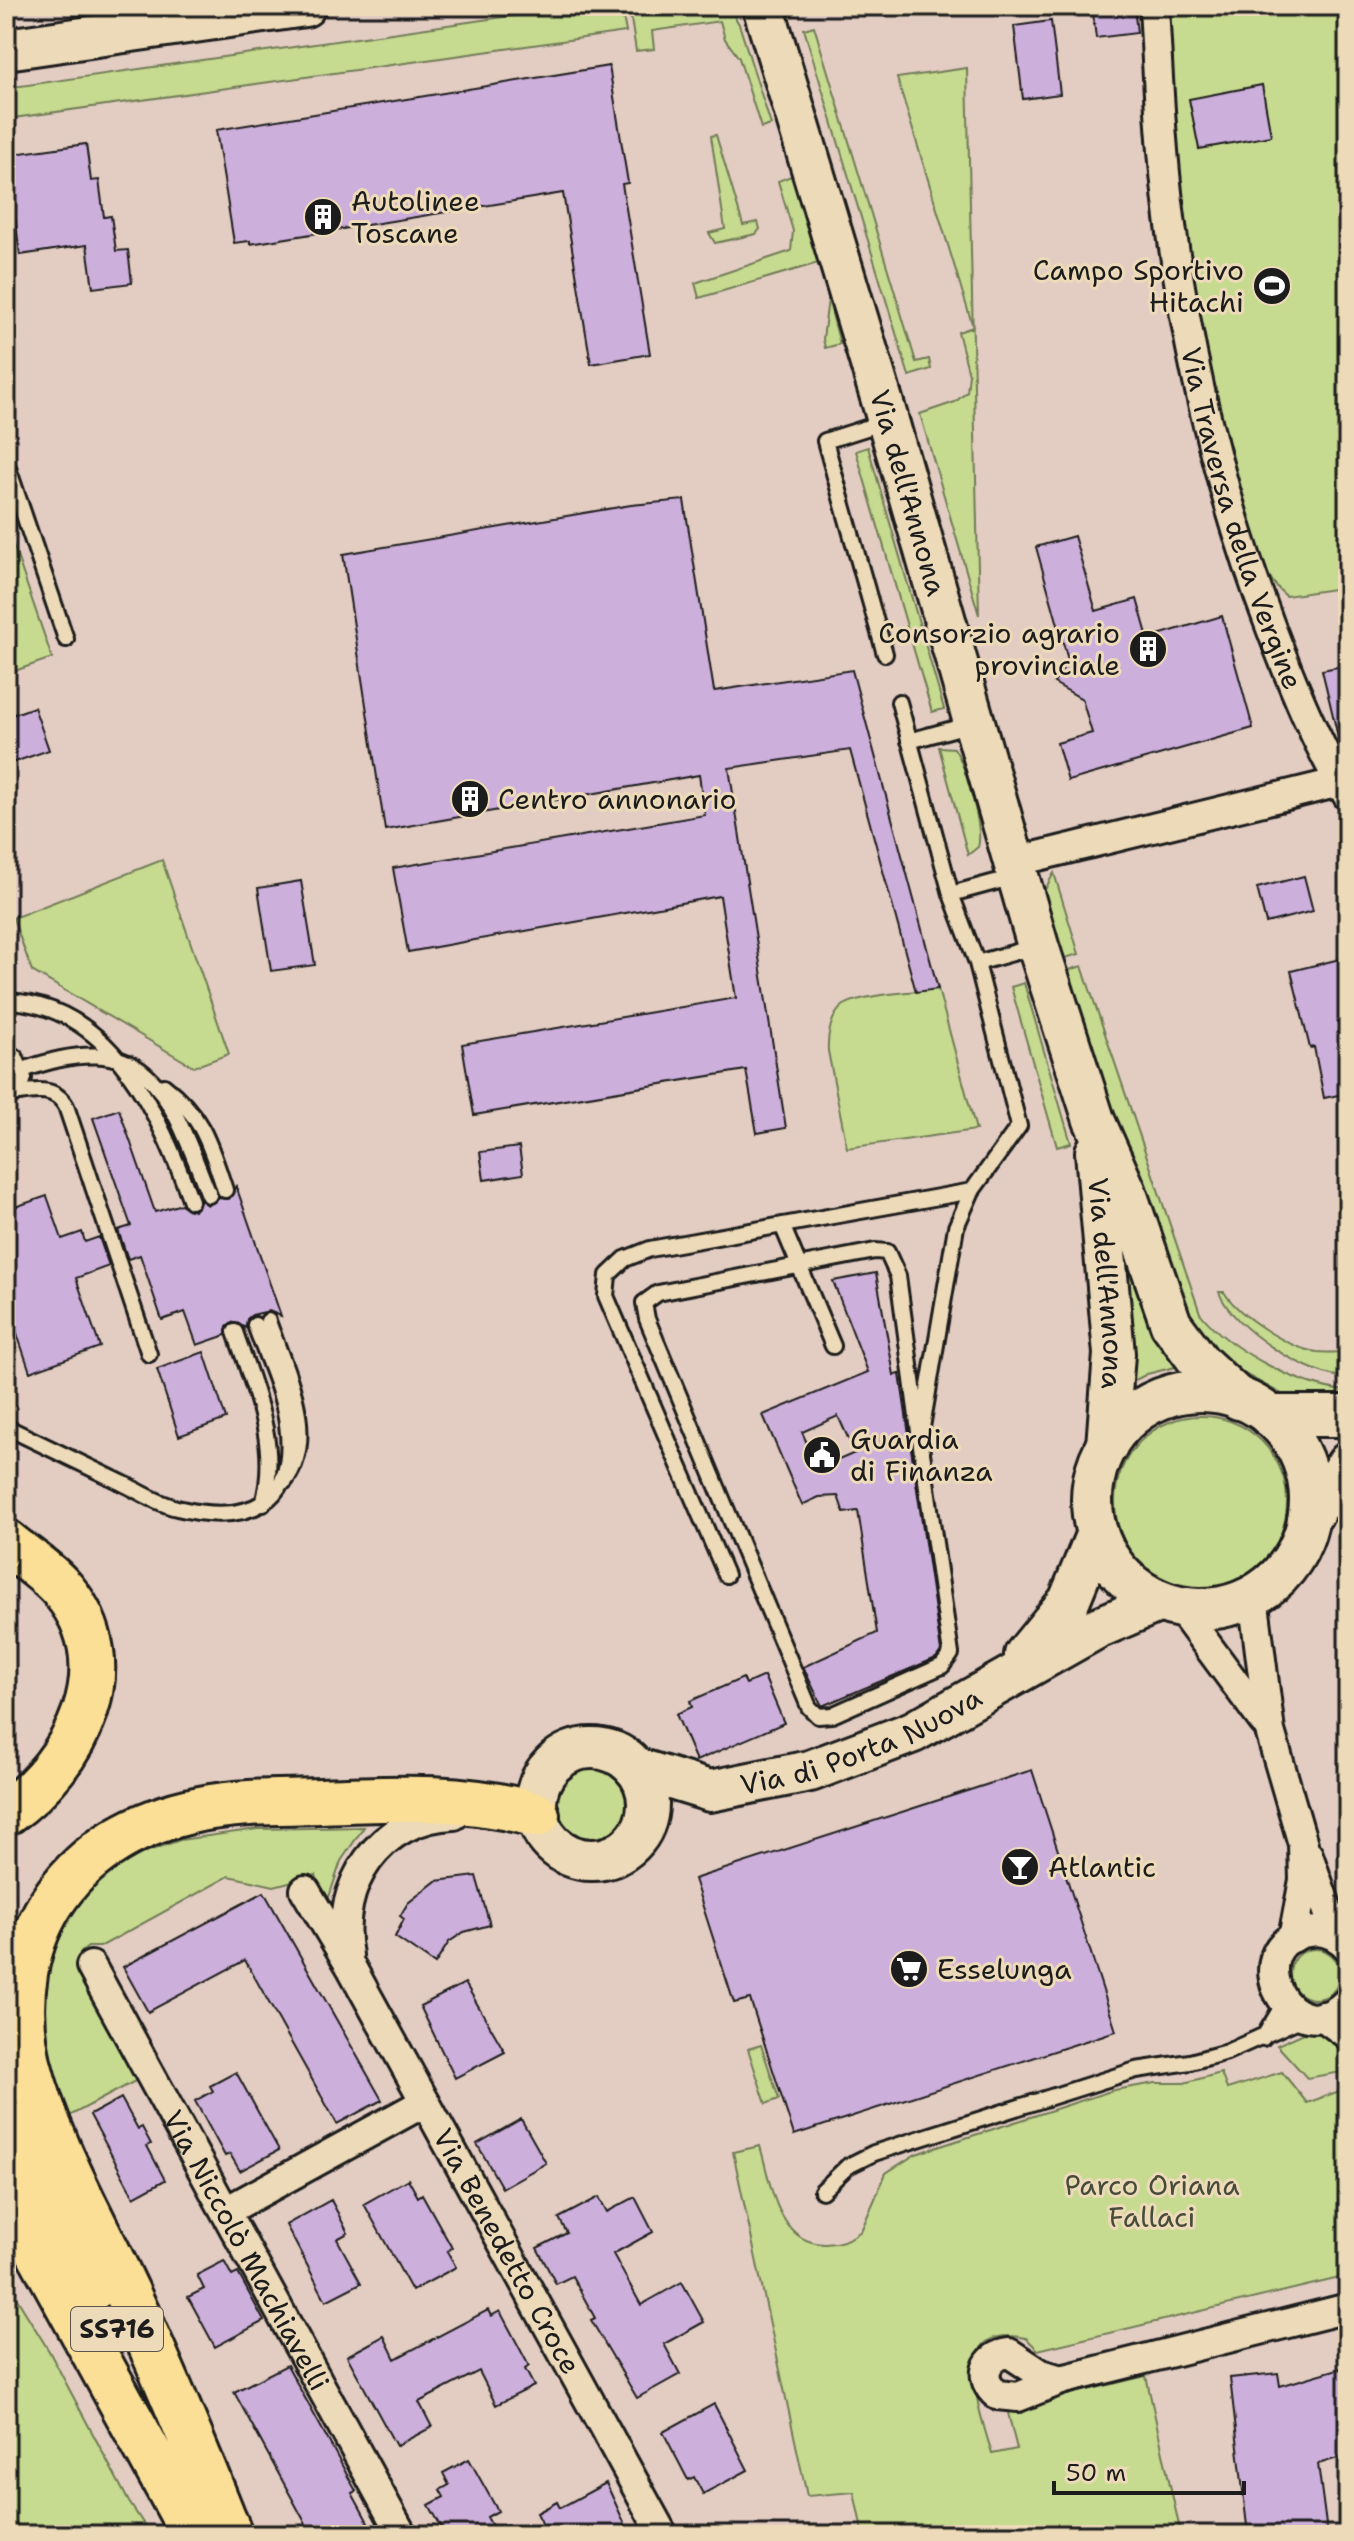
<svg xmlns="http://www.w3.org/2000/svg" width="1354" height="2541" font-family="'Shantell Sans',sans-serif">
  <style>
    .green { fill: #c6da90; stroke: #717b56; stroke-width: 2 }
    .building { fill: #cdafdc; stroke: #1c1c1c; stroke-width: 2; fill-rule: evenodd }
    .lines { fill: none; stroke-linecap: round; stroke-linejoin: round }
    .lane-casing { stroke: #1c1c1c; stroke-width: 20 }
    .street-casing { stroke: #1c1c1c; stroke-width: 34 }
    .secondary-casing { stroke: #1c1c1c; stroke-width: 46 }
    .highway-casing { stroke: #1c1c1c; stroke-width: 50 }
    .lane { stroke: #eddab8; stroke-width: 14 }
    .street { stroke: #eddab8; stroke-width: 28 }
    .secondary { stroke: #eddab8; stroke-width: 40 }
    .highway { stroke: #fbdf96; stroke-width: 44 }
    .labels { text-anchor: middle; stroke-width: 6; stroke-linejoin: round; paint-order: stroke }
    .shield { fill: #eddab8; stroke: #5b554b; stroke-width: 2 }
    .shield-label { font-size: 26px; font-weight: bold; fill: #1c1c1c }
    .poi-label { font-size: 28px; fill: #1c1c1c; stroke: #eddab8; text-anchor: start }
    .street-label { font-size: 28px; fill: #1c1c1c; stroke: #eddab8 }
    .park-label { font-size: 28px; fill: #464c39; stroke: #eddab8 }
  </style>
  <rect width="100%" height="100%" fill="#e3cdc3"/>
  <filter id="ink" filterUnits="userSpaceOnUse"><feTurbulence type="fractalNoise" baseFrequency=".0125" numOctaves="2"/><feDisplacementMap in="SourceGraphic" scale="16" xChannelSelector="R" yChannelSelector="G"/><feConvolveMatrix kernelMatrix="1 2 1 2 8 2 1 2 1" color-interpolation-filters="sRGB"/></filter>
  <g filter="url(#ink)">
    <path class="green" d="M581 6H621L626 32 6 119V88Z
      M629 6H728L739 24 771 125 761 128 739 58 725 39 720 21 652 31 654 49 636 51Z
      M1163 6H1348V587L1286 596C1261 576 1255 540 1245 510 1194 348 1176 175 1163 6Z
      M814 26 916 362 929 359 931 369 909 376 804 29Z
      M967 68 979 615 920 414 955 402 967 392 969 374 958 332 973 327 897 78Z
      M716 135 743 225 758 222 760 229 756 234 715 243 709 233 725 229 711 136Z
      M791 176 818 263 699 298 695 283 791 251 793 231 778 181Z
      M828 299 840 344 825 348 823 339Z
      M868 447 944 709 932 712 856 451Z
      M6 524 52 658 6 674Z
      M939 747 954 748C965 764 984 830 978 847L968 855Z
      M162 860 229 1054 194 1067 32 971 13 918Z
      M1054 873 1079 954 1058 960 1043 893Z
      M1082 966 1200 1313C1229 1350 1301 1388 1348 1391V1402L1289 1398 1217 1359 1188 1331 1063 972Z
      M1024 983 1071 1143 1057 1147 1011 987Z
      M938 989 976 1130 847 1148 828 1051C827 1036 831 1014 844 1005 863 994 915 992 938 989Z
      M1113 1189 1179 1366 1147 1374 1128 1384Z
      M1219 1292H1224C1239 1316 1288 1348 1317 1352 1327 1353 1338 1352 1348 1352V1377C1310 1378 1231 1328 1219 1292Z
      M1115 1502a86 86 0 1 1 172 0a86 86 0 1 1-172 0Z
      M553 1804a39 39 0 1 1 78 0a39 39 0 1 1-78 0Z
      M364 1827 341 1861 326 1906 316 1875 274 1886 229 1876 100 1947H88L80 1953 139 2079 60 2121 32 2027 68 1902 126 1859 180 1840 257 1829Z
      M1290 1974a25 25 0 1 1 50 0a25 25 0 1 1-50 0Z
      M1304 2033 1321 2034 1345 2048 1348 2071 1307 2078 1277 2045Z
      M761 2045 779 2099 766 2104 748 2049Z
      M1282 2072 1307 2103 1342 2090 1348 2108V2276L1038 2350 1026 2338C946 2321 980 2412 992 2454L1017 2449 1007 2409 1146 2376 1180 2530 1152 2535H863L854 2492 807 2496 733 2152 760 2146C771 2183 777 2244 825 2244 839 2244 851 2239 861 2231L886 2173 916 2154 1114 2090 1156 2083H1184L1221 2073 1227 2089Z
      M6 2281 49 2351 129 2502 151 2535H6Z"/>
    <path class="building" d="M1092 6H1134L1137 33 1096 38Z
      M1051 21 1060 94 1023 99 1014 26Z
      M609 66 628 183 622 184 650 354 591 364 563 193 250 244V241L234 243 216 130Z
      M1262 85 1271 136 1199 149 1189 99Z
      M86 144 91 181 99 180 104 217 111 216 116 251 128 250 132 283 93 288 87 245 20 255 15 217 8 218 6 155Z
      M684 500 714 691 852 670 938 989 916 992 850 750 729 768 786 1128 757 1133 746 1070 474 1115 462 1044 736 998 720 896 408 952 393 868 705 815 699 775 385 830 343 554 631 505Z
      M1074 536 1096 611 1137 599 1148 638 1222 616 1253 728 1068 781 1057 743 1092 733 1082 699 1054 683 1068 660 1036 547Z
      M1348 665V749H1341L1322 670Z
      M34 707 49 750 6 765V717Z
      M1304 876 1313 911 1266 923 1257 888Z
      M301 881 315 965 271 971 258 888Z
      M1348 957V1009L1344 1010 1348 1027V1093L1324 1098 1314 1047 1310 1048 1291 971Z
      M119 1109 155 1212 181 1204 194 1211 201 1200 208 1205 219 1198 229 1199 236 1186 281 1316 269 1311 252 1315 247 1319 246 1328 232 1322 227 1326 226 1335 197 1345 185 1312 162 1320 140 1255 128 1259 118 1230 131 1226 93 1118Z
      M519 1147 523 1174 484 1180 480 1152Z
      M47 1196 62 1239 82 1232 85 1242 99 1237 109 1266 76 1278 100 1347 30 1372 6 1301V1210Z
      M876 1273 894 1375 900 1374 941 1651 936 1658 822 1706 803 1667 877 1633 858 1511 844 1513 838 1496 819 1497 802 1505 763 1415 868 1372 833 1281ZM838 1416 855 1453 818 1469 802 1432Z
      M204 1352 226 1419 179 1436 157 1369Z
      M764 1676 784 1723 696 1761 676 1714 692 1707 690 1701 743 1678 746 1684Z
      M1032 1770 1116 2031 794 2135 750 1999 734 2003 694 1879Z
      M476 1876 490 1925 464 1932 449 1942 435 1964 395 1937 404 1919 400 1916 408 1903 436 1881Z
      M264 1892 382 2100 337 2124 245 1960 148 2012 123 1967Z
      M465 1983 505 2052 455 2078 420 2006Z
      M236 2072 279 2150 240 2171 230 2154 225 2156 195 2101 213 2091 210 2086Z
      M121 2098 138 2129 142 2127 151 2144 147 2146 165 2180 134 2197 90 2115Z
      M521 2119 546 2163 502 2188 477 2144Z
      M408 2179 418 2197 422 2194 452 2248 447 2251 456 2267 412 2291 364 2204Z
      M599 2197 607 2212 635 2197 653 2232 613 2254 641 2305 682 2282 704 2322 664 2344 680 2374 637 2398 591 2320 595 2318 572 2276 556 2284 537 2248 567 2233 559 2218Z
      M331 2200 348 2233 337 2239 361 2283 326 2301 286 2225Z
      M224 2261 232 2276 238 2273 264 2321 215 2347 188 2297 204 2289 197 2275Z
      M488 2310 491 2316 500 2311 529 2366 525 2369 534 2386 496 2405 479 2371 419 2402 432 2427 396 2446 347 2356 384 2336 395 2359Z
      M287 2365 356 2491 352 2493 375 2535H312L234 2392Z
      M1348 2366V2455L1318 2464 1327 2532 1248 2535 1230 2378 1278 2373 1280 2386Z
      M714 2404 748 2470 703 2494 694 2477 688 2480 663 2432Z
      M469 2459 498 2511 487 2517 497 2535H446L429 2505 444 2497 440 2490 449 2485 443 2473Z
      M606 2483 630 2535H548L537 2513 557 2502 560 2508Z"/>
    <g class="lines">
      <defs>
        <path id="lane" d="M6 462 66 639
          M885 654 825 441 888 421
          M899 702 951 894 977 963 1019 1126 972 1191 956 1227 920 1439 951 1654 942 1666 832 1715 818 1716 809 1707 647 1319 644 1303 658 1293 875 1251 887 1252 898 1276 920 1439
          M909 741 971 724
          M951 894 1014 877
          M977 963 1034 947
          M6 1001C113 1004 160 1117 191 1201
          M6 1051 16 1058 24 1078 19 1090 10 1095
          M23 1070C149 1024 169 1093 209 1195
          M164 1086C203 1116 210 1145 225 1190
          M13 1094C33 1091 54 1085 66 1106L149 1354
          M782 1225 833 1346
          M268 1321C285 1369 319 1435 285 1481
          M235 1332C254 1388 280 1445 263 1504
          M6 1427C45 1446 83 1464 122 1483 139 1491 158 1504 177 1508 248 1525 298 1505 287 1424 283 1391 266 1356 255 1325
          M726 1575 606 1296 608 1275 625 1259 650 1249 972 1191
          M1263 2038 1284 2003
          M822 2191 848 2166 874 2153 1136 2070 1190 2062 1227 2052 1305 2017"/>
        <g id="street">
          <path id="s1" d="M1154 6C1158 77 1161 148 1170 218 1188 360 1221 498 1272 631 1294 688 1316 743 1348 796"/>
          <path d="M1014 862 1340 782"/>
          <path d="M1253 1596 1270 1731 1303 1844 1304 1880 1293 1938"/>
          <path d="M1179 1607 1264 1722"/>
          <path d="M1308 1855 1337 1937"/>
          <path id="s2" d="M305 1890 351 1967 663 2535"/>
          <path d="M1348 1947C1338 1936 1324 1929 1309 1932 1234 1944 1291 2060 1348 2001"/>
          <path d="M348 1955C334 1886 380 1817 454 1815"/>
          <path id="s3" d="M91 1966 402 2535"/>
          <path d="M1322 2016 1348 2035"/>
          <path d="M226 2211 425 2102"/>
          <path d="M1009 2353 1041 2374 1061 2380 1018 2397 997 2395C977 2379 985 2355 1009 2353Z"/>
          <path d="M1061 2380 1348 2308"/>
        </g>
        <g id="secondary">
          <path id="s4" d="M763 6 884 407 1038 946 1094 1120 1125 1190 1171 1324 1200 1363 1239 1399"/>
          <path d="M6 49 305 6"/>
          <path id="s5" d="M1096 1152 1114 1354 1107 1446"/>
          <circle cx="1201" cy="1500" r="109"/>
          <path d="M1270 1416H1348"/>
          <path d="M1308 1520 1348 1463"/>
          <path d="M1025 1655 1069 1601 1097 1533"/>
          <circle cx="592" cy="1804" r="56"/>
          <path id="s6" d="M635 1768 710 1791 810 1771 913 1732 1095 1629 1160 1601"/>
        </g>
        <path id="highway" d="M6 1542C25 1558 47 1571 63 1590 127 1666 76 1765 6 1813
          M6 2123 94 2287
          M6 2192 194 2535
          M230 2535C197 2452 163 2371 126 2290 92 2217 48 2142 28 2063 0 1931 74 1834 200 1809 240 1801 281 1802 321 1801 395 1798 465 1794 537 1815"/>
      </defs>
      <use href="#lane" class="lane-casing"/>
      <use href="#street" class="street-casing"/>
      <use href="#secondary" class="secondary-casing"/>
      <use href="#highway" class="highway-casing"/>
      <use href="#lane" class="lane"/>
      <use href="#street" class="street"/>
      <use href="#secondary" class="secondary"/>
      <use href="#highway" class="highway"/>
    </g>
  </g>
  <defs>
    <symbol id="building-disc" viewBox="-11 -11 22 22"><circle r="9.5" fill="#1c1c1c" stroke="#eddab8"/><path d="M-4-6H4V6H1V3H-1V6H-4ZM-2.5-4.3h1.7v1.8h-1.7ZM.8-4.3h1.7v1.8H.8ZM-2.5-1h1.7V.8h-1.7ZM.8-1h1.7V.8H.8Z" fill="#fff"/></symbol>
    <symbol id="stadium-disc" viewBox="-11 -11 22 22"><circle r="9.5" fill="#1c1c1c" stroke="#eddab8"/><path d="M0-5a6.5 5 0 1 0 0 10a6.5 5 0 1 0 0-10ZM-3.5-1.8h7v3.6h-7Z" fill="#fff"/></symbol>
    <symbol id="civic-disc" viewBox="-11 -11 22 22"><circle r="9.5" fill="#1c1c1c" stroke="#eddab8"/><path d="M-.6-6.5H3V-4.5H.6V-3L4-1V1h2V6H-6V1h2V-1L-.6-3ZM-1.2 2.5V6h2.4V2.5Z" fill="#fff"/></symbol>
    <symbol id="bar-disc" viewBox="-11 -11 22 22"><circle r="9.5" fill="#1c1c1c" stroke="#eddab8"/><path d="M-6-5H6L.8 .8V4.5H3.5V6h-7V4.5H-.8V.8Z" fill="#fff"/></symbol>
    <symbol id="supermarket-disc" viewBox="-11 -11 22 22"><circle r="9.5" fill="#1c1c1c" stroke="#eddab8"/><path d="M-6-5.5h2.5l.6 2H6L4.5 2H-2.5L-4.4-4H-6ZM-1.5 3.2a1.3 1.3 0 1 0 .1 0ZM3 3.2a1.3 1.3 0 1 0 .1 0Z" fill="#fff"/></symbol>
  </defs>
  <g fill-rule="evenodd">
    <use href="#building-disc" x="301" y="195" width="44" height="44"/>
    <use href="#stadium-disc" x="1250" y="264" width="44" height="44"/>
    <use href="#building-disc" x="1126" y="627" width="44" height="44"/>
    <use href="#building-disc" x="448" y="777" width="44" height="44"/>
    <use href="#civic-disc" x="800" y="1433" width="44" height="44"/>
    <use href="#bar-disc" x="998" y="1845" width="44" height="44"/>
    <use href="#supermarket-disc" x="887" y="1947" width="44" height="44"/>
  </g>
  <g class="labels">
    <rect class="shield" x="71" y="2307" width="92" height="44" rx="6"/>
    <g class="shield-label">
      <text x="117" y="2338">SS716</text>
    </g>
    <g class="poi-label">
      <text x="351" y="211">Autolinee<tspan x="351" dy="32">Toscane</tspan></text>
      <text x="1244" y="280" text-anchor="end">Campo Sportivo<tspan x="1244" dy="32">Hitachi</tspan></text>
      <text x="1120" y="643" text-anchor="end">Consorzio agrario<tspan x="1120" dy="32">provinciale</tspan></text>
      <text x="498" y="809">Centro annonario</text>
      <text x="850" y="1449">Guardia<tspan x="850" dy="32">di Finanza</tspan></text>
      <text x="1048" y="1877">Atlantic</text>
      <text x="937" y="1979">Esselunga</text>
    </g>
    <g class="street-label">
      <text dy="10" stroke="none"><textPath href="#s4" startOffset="508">Via dell'Annona</textPath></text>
      <text dy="10" stroke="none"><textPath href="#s1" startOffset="522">Via Traversa della Vergine</textPath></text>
      <text dy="10" stroke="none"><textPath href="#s5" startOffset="132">Via dell'Annona</textPath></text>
      <text dy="10" stroke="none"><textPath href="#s6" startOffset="238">Via di Porta Nuova</textPath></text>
      <text dy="10" stroke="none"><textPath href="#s3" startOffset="324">Via Niccolò Machiavelli</textPath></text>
      <text dy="10" stroke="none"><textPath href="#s2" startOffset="414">Via Benedetto Croce</textPath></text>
    </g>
    <g class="park-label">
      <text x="1152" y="2195">Parco Oriana<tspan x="1152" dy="32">Fallaci</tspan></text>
    </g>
  </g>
  <rect width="1354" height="2541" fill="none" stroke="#eddab8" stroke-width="32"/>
  <rect x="16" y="16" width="1322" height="2509" fill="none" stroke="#1c1c1c" stroke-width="3" filter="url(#ink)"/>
  <path d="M1054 2481v12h190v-12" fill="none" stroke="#1c1c1c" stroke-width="4"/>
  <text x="1066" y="2481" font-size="24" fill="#1c1c1c" stroke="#eddab8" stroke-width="6" paint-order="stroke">50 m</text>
</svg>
